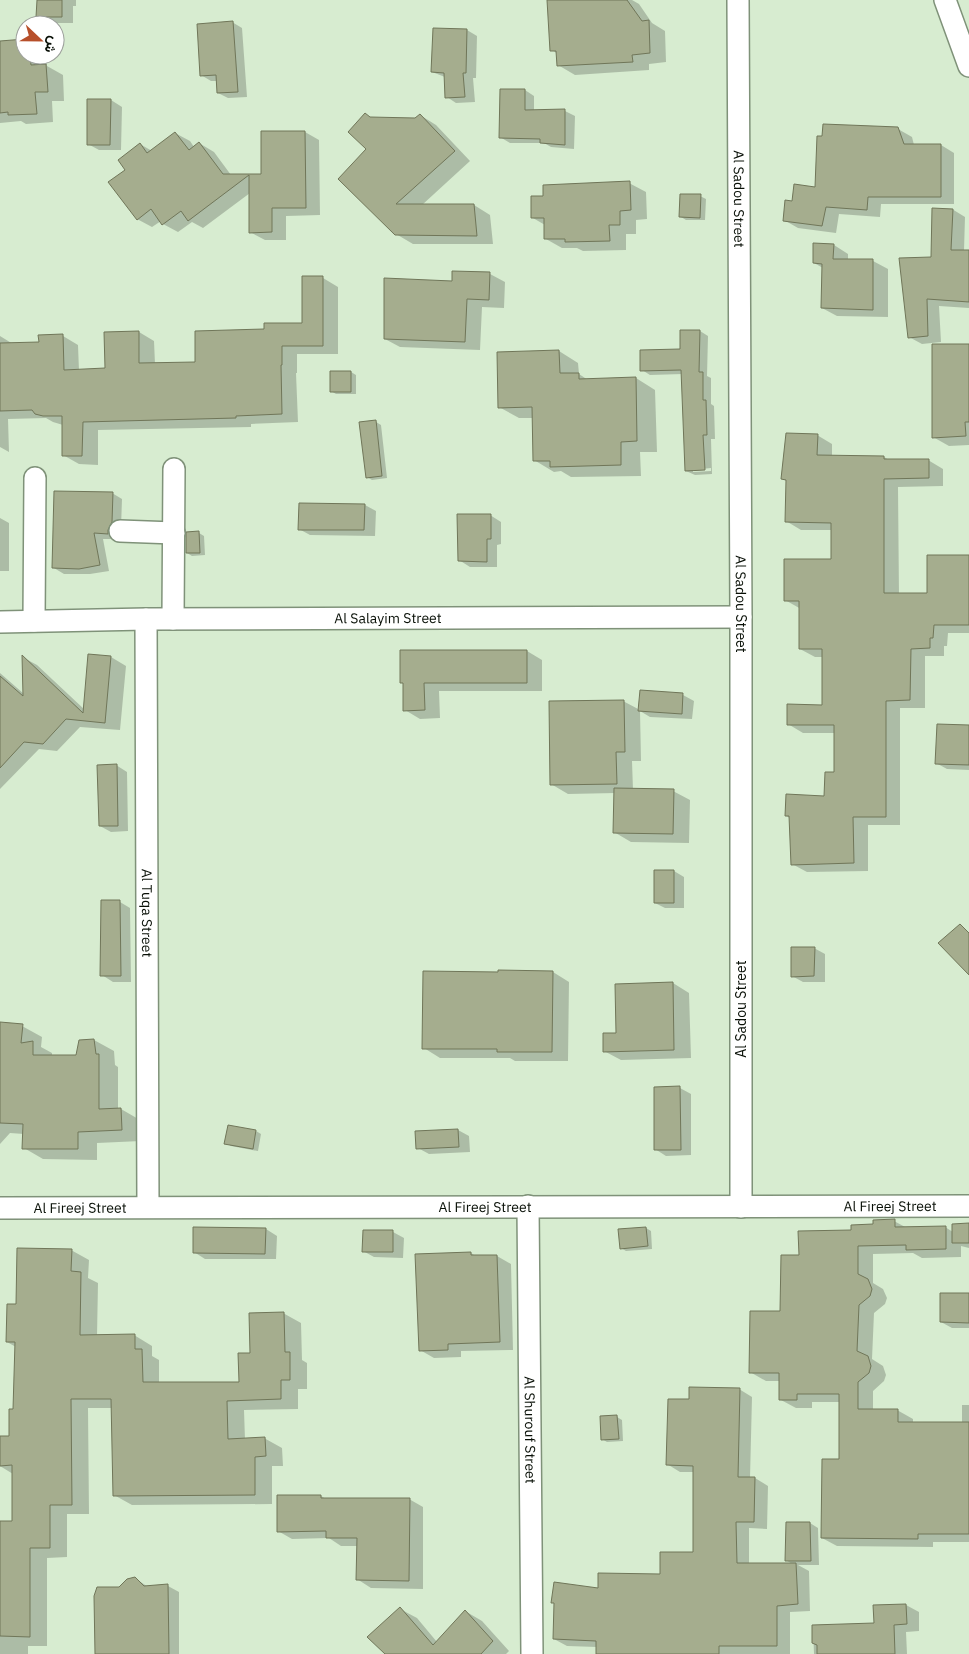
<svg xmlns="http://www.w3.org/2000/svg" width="969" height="1654" font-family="'IBM Plex Sans',Vazirmatn,sans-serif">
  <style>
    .shadow { fill: #0003; fill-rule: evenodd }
    .building { fill: #a5ad8e; stroke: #707659 }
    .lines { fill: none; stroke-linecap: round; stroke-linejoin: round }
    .street-casing { stroke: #7f9279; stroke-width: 24 }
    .street { stroke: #fff; stroke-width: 21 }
    .labels { text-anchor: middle; stroke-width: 4; stroke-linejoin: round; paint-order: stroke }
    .street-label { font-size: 14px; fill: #080f06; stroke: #fff }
  </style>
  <rect width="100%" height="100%" fill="#d7ecd0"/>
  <path class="shadow" d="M38 0H76V6H73V23H49L38 16Z
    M549 0H632L639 4 652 23 665 31 666 62 649 64V70L575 75 558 65V54L552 50Z
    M232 22 242 28 247 97 228 98 218 93V81H211L201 75Z
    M467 30 477 36 476 78H473L475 102 456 103 447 97 445 77 432 72Z
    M25 41V55H46L47 66 63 75 64 101H52L53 122 26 124 21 121 0 123V42Z
    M525 90 534 96V111H565L575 116 574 149 551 147 544 143H510L500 137Z
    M111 100 122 107 121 150H99L88 144Z
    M420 115 436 125 470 161 422 205H474L490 215 493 244H413L396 234 368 149Z
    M898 129 912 137 914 145H941L954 153V204H881L880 217 839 214 836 233 798 228 784 220 793 203 816 188 824 137Z
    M305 132 319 140 320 215 286 216V240H265L250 232V193L203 228 192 222 178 232 163 224 161 221 152 227 137 219 127 170 140 144 152 151 175 133 190 141 194 147 199 143 214 152 231 175H263Z
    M629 183 646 192 647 219 636 220V234H626V250L583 251 577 248H562L546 239 545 225 533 218 545 197Z
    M700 196 706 199 705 220H686L681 217Z
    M952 209 965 217 964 251H969V308L939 306 941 342 922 344 909 337 932 258Z
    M834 245 848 254V260L873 261 888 269V317L837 316 822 308 823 268 814 263Z
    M454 273 490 274 505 282 504 308 482 307 480 350 400 347 385 339 453 282Z
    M323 278 338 287V354H297V373H296L298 422 251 424V427L98 430V465L79 464 63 455V425L53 422 46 418 8 419 9 452 0 447V336L13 344 40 343 63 336 78 345 79 371 106 369 139 332 154 341 155 364 197 363 266 330 303 324Z
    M700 331 708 336 707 376 711 378V404L714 406 715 439H711L712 474 695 475 686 471 683 374 650 375 642 370 681 351ZM711 468V471L693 472V470Z
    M969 345V445L949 446 933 437Z
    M559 351 578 363 579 374 588 380 636 378 655 390 657 452H640L641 476 571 477 561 471 554 472 534 460 533 418H519L499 407Z
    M351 372 356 375V394H336L331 391Z
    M376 422 381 425 387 478 372 480 367 477Z
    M817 435 832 444V457H884L889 460H928L943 469V486L898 487 899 595 928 594 969 557V633H948L947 646H944V656H925V708H900V825H868V871L807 872 792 864 790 818 786 816 825 798 835 773 836 733H803L788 724 823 707V657H815L800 649 801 609 785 600 832 561V530H801L786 521 787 481 783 479Z
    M112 493 122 499 121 528 118 539H103L109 571 90 574H64L54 568Z
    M365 505 376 511 375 536 310 535 299 529Z
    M490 515 501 522V544L497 545V567H470L459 560Z
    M0 518 9 523V571H0Z
    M187 533H199L204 536 205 555 192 556 187 553Z
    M527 651 542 660V691H439L440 718 420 719 405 710 404 684 401 682Z
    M90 656 111 657 126 666 120 730 80 727 57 751 39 749 0 789V673L24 694V658L37 665 85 710Z
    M683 695 694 701 692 719 650 717 640 711 641 761H632L633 790 673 791 690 800 689 843 631 842 614 832 616 793 568 794 551 784 623 701 640 710Z
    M969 726V770L947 769 936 763Z
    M116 765 127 772 128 831 111 832 100 826Z
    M674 871 684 877V908H665L655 903Z
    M120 902 130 908 131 982H113L102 975Z
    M814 948 825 954V982H803L792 976Z
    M553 972 569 982 568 1061H515L510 1058H440L424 1048Z
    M673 983 689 993 691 1058 621 1060 604 1051Z
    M0 1024 22 1026 42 1037 41 1047 52 1053V1056H77L80 1041 94 1040 114 1051 115 1065 118 1067V1109H121L140 1120 141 1141 97 1143V1160L43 1159 24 1148V1134L10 1133 0 1144Z
    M680 1088 691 1094V1155L666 1156 655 1149Z
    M458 1130 469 1136 470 1152 429 1154 418 1148 417 1132Z
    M256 1131 261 1134 258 1151 231 1146 226 1143Z
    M894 1221 907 1228 945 1227 953 1232 969 1225V1248L961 1246V1257L922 1258 913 1253 873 1254V1283L883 1289 887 1298 885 1304 874 1313 872 1359 883 1366 886 1375 884 1381 873 1391V1410H897L913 1419V1423H962V1405H969V1542H933V1547L837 1546 822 1538 840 1461 841 1402H812V1408H796L781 1400V1381H766L750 1372 781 1312 800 1256 853 1231Z
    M646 1228 651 1231 652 1249 626 1251 621 1248Z
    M266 1229 277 1236 276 1259H205L194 1252Z
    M393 1232 404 1238 403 1258 374 1257 363 1251Z
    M71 1250 89 1260 88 1278 98 1283 97 1336 134 1335 152 1346V1356L159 1360V1383L240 1384 252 1354 283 1313 301 1323 302 1360 307 1363V1389H298V1409L244 1410 245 1440 264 1438 282 1448 283 1466H272V1504L132 1505 114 1495 112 1408H88L89 1514H67V1557L47 1558V1646H28V1654H0V1522H13V1474L0 1466V1437H11L14 1410 16 1347 7 1342 17 1306Z
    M471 1253 477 1257 497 1256 511 1264 513 1350 461 1351V1357L434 1358 420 1350Z
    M969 1294V1328H952L941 1322Z
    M739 1389 752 1397 750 1478H755L768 1486 767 1529 749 1528V1564H792L786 1560 810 1523 818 1528 819 1565H798L809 1571 810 1611 790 1612V1654H597V1647L567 1646 554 1639 599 1590 661 1575 695 1553 694 1472H680L667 1464 690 1400Z
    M617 1417 622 1420 623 1441 607 1442 602 1439Z
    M321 1496 326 1499H409L423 1507V1589L371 1588 357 1579 358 1546H341L329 1538 292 1539 278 1531Z
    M135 1578 148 1587 168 1586 179 1592V1654H96L120 1588Z
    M906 1605 919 1612V1631L906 1632 907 1654H814L813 1627 875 1624Z
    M400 1609 417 1618 437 1642 465 1611 482 1621 509 1651 506 1654H387Z"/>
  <path class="building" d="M37 0H62V17H36Z
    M547 0H627L642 21 649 20 650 53 632 55 633 62 557 66 556 51H550Z
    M233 21 238 92 217 93 216 75 200 76 197 24Z
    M433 28 467 29 466 73H463L465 97 445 98 444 73 431 72Z
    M25 39V55H30L31 65 46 64 48 92H35L37 114 8 115V112L0 113V41Z
    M500 89H525V110L565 109V145L540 143V139L499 138Z
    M87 99H111L110 145H87Z
    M365 113 370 117 415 118 420 114 455 151 396 204H474L477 236 395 235 338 179 366 149 348 132Z
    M823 124 898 127 904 144H941V197H868L867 210 826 207 822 226 783 221 785 200 792 201 794 184 815 187 817 136H822Z
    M261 131H305L306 208H272V232L249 233V175L188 221 181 211 162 225 151 209 137 220 108 182 125 170 118 160 140 143 147 153 175 132 189 150 199 142 223 174H261Z
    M630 181 631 210 620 211V225H609L610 241 565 242V239H544V218H531V196H543V185Z
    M680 194H701L700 218 679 217Z
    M932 208 953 209 951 250H969V302L927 299 928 336 908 338 899 258 931 257Z
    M813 243 834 244 833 259H873V310L821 308 822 264 813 263Z
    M452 271 490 272 489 300 467 299 465 342 384 339V278L452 281Z
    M302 276H323V346H282V365H281L282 414 236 416V418L83 422 82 456H62V416H43L35 414 32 410 0 411V343L39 342 38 335 63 334 64 370 105 368 104 332 139 331V363L195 362V331L264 329V323H302Z
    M680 330H700L699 372H703V400H706L707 435H703L705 470 685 471 681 370 640 371V350L680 349Z
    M932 344H969V422H965L966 436 932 438Z
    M559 350 560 373H579V379L636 377 637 441 621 442V465L550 467V461H533L532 407 498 408 497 352Z
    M330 371H351V392H330Z
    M376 420 382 476 366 478 359 422Z
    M786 433 818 434 817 455 884 456V459H929V478L884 479V593H927V555H969V625H934L933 638H930V648L911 649 910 700 886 701V817H853L854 863 791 865 789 816H785L786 794 824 796 825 772H834V725H787V704L822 705V649H799V601H784V559H831V523L785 522 786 480 781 479Z
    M54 491 113 492 112 522 108 530V534L94 533 100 565 79 569 52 568Z
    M299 503 365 504 364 530H298Z
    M457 514H491V539H487V562L458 561Z
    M199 531 200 553H186V532Z
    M400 650H527V683H424L425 710 403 711V683H400Z
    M88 654 111 656 105 723 66 719 43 744 24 742 0 768V676L23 696 22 655 83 713Z
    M640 690 683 693 682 714 638 711Z
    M624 700 625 752H616L617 784 550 785 549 701Z
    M937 724 969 725V765L935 764Z
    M117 764 118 826H99L97 765Z
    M614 788 674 789 673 834 613 833Z
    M654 870H674V903H654Z
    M101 900H120L121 976H100Z
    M960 924 969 933V975L938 943Z
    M791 947H815L814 976 791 977Z
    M498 970 553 971 552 1052H497V1049H422L423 971 498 972Z
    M673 982 674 1050 603 1052V1033H616L615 984Z
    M0 1022 23 1024 21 1043 33 1041V1055H76L79 1040 94 1039 96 1054H99V1109L121 1108 122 1130 78 1132V1149H22L23 1124 0 1123Z
    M680 1086 681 1150H654V1087Z
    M228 1125 256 1130 253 1149 224 1144Z
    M458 1129 459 1147 416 1149 415 1131Z
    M895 1219V1227L946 1226V1249L906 1250V1245L858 1246V1274L868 1279 872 1289 870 1296 859 1305 857 1351 868 1356 871 1366 869 1373 858 1382V1409H898V1422H969V1534H918V1539L821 1538 822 1459H839V1394H797V1400H779V1373H749L750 1311H780L781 1255H799L798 1231 851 1230V1225L873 1224V1220Z
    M969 1223V1243H952V1224Z
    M193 1227 266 1228 265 1254 193 1253Z
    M646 1227 648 1246 620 1249 618 1229Z
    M363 1230H393V1252H362Z
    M17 1248 72 1249 71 1271 81 1272 80 1335 135 1334V1349H142L143 1382H239L238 1353H250L249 1313 284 1312 285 1352H290V1380H281V1399L227 1401 228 1439 265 1437 266 1456 255 1457V1495L113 1496 111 1399H71L72 1505H50V1548H30V1637L0 1636V1521H12V1465L0 1466V1436H9V1409H13L15 1342H6L7 1304H16Z
    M471 1252V1255H497L500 1342 448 1344V1350L419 1351 415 1254Z
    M940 1293H969V1323L940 1322Z
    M689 1387 740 1388 738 1477H755L754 1522H736L737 1563H796L798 1604 777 1606V1646H719V1654H596V1641L553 1639 554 1603H551L554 1582 598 1588V1573L660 1574V1552H693V1466L666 1465 668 1399H689Z
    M617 1415 619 1439 601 1440 600 1416Z
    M277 1495H321V1498H410L409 1581 356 1580 357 1538H326V1531L277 1532Z
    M786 1522H810L811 1561H785Z
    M135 1577 144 1586 168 1584 169 1654H95L94 1596 97 1587H119L127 1579Z
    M906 1604 907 1624 894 1625 895 1654H817V1645L812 1643V1625L874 1623 873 1605Z
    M400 1607 433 1645 465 1610 493 1641 481 1654H385L367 1637Z"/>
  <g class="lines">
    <defs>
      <g id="street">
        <path id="s1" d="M738 0 741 617V1207"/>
        <path d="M945 0 969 66"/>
        <path d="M120 531 174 533"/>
        <path id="s2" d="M146 619 148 1207"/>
        <path d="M173 619 174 469"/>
        <path d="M34 621 35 478"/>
        <path id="s3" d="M0 622 146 619 741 617"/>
        <path id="s4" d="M528 1206 532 1654"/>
        <path id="s5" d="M0 1208 969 1206"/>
      </g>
    </defs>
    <use href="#street" class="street-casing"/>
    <use href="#street" class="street"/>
  </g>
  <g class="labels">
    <g class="street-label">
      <text dy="5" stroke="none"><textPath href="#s1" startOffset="199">Al Sadou Street</textPath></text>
      <text dy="5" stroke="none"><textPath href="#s1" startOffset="604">Al Sadou Street</textPath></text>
      <text dy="5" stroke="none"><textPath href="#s3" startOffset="388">Al Salayim Street</textPath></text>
      <text dy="5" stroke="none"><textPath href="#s2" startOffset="294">Al Tuqa Street</textPath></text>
      <text transform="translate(741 1009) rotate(-90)" y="5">Al Sadou Street</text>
      <text dy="5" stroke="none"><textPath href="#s5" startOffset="485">Al Fireej Street</textPath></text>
      <text dy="5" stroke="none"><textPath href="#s5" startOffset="890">Al Fireej Street</textPath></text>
      <text dy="5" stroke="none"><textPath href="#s5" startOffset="80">Al Fireej Street</textPath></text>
      <text dy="5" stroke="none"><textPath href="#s4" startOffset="224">Al Shurouf Street</textPath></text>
    </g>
  </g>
  <g transform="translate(40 40) rotate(112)"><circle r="24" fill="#ffffff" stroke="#9c9f9b"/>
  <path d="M0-4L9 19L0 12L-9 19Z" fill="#b74f2a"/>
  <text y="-8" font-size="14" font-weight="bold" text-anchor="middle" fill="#080f06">ش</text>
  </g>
</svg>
